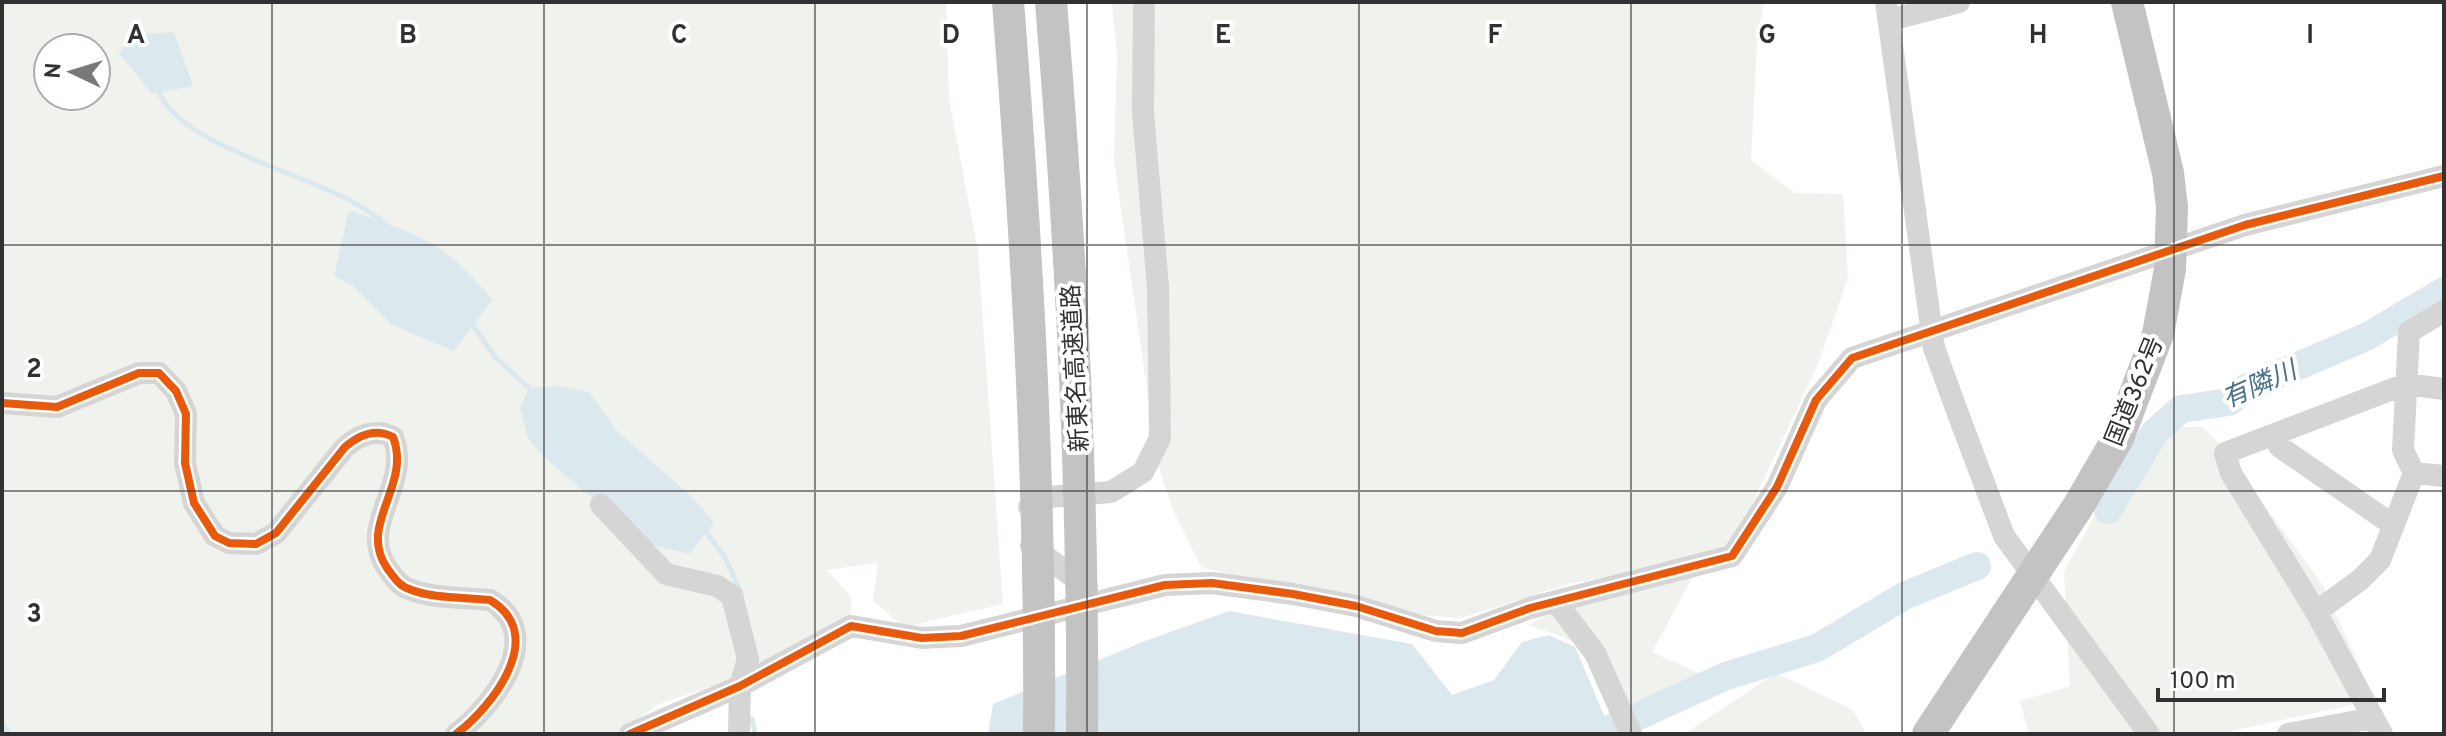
<svg xmlns="http://www.w3.org/2000/svg" width="2446" height="736" font-family="Overpass,'Noto Sans JP',sans-serif">
  <style>
    .green { fill: #f0f2ed; fill-rule: evenodd }
    .water { fill: #dbe8ee }
    .lines { fill: none; stroke-linecap: round; stroke-linejoin: round }
    .stream { stroke: #dbe8ee; stroke-width: 5 }
    .river { stroke: #dbe8ee; stroke-width: 28 }
    .minor { stroke: #d5d5d5; stroke-width: 22 }
    .highway { stroke: #c3c3c3; stroke-width: 32 }
    .cycleway-casing { stroke: #fff; stroke-width: 13 }
    .cycleway { stroke: #e8590c; stroke-width: 8 }
    .grid { fill: none; stroke: #313131; stroke-width: 2; stroke-opacity: 0.55 }
    .labels { text-anchor: middle; stroke-width: 8; stroke-linejoin: round; paint-order: stroke }
    .street-label { font-size: 24px; fill: #313131; stroke: #fff }
    .water-label { font-size: 26px; font-style: italic; fill: #487289; stroke: #fff }
    .grid-label { font-size: 26px; text-anchor: middle; font-weight: bold; fill: #313131; stroke: #fff; stroke-width: 8; stroke-linejoin: round; paint-order: stroke }
  </style>
  <rect width="100%" height="100%" fill="#fff"/>
  <path class="green" d="M2 2H946L949 99 978 252 1003 604 904 627 873 601 878 563 826 570 851 596V626L787 660 657 705 617 734H2ZM48 48H96V96H48Z
    M1112 2H1764L1757 42 1751 160 1795 193 1843 194 1848 277 1819 362 1752 504 1732 556 1572 583 1461 618 1373 612 1201 567 1174 512 1158 465 1114 160 1117 55Z
    M2202 427 2219 443 2322 584 2375 700 2217 734H2029L2020 701 2070 686 2064 572 2106 495 2151 428Z
    M1680 570 1692 578 1652 652 1716 681 1610 723C1603 651 1595 647 1528 625L1598 589Z
    M1776 673 1853 710 1867 734H1684Z"/>
  <path class="water" d="M174 32 193 86 152 94 118 52 143 34Z
    M349 210C420 236 443 239 492 300L454 351 392 325 353 286 334 276Z
    M559 386 589 392 617 431 692 497 714 523 689 554 645 543 544 457 528 438 520 408 529 388Z
    M1229 611 1412 644 1452 695 1494 680 1522 642 1549 635 1575 647 1612 734H988L993 704 1145 641Z"/>
  <g class="lines">
    <path class="stream" d="M157 88C180 154 335 175 386 225
      M469 320 496 358 531 390
      M703 528 726 559 742 595
      M748 720 752 719 755 734
      M2 722 9 734"/>
    <path class="river" d="M2108 510 2155 432 2181 409 2229 402 2246 388 2366 337 2444 291
      M1599 734 1726 676 1817 648 1904 596 1977 566"/>
    <path class="minor" d="M1886 2 1934 348 1957 411 2004 536 2149 734
      M1890 20 1959 2
      M2 403 57 407 139 373H159L176 391 186 414 185 463 194 503 215 536 229 543 256 544 276 533 345 447C359 435 376 428 393 437 412 486 357 524 387 568 393 576 399 586 409 589 433 599 465 597 490 600 549 635 492 707 456 734
      M2273 435 2280 447 2393 525
      M2414 473 2444 476
      M601 505 666 574 717 586 732 596 748 659 740 686 739 734
      M1029 507 1037 498 1111 492 1143 472 1160 438 1158 287 1143 113 1144 2
      M1031 546 1087 587
      M1556 602 1595 653 1631 734
      M2316 612 2360 580 2380 560 2414 473 2403 450 2409 332 2444 311
      M630 734 740 686 851 626 922 638 961 636 1165 585 1212 583 1293 594 1356 606 1436 631 1462 633 1530 608 1732 556 1777 487 1816 400 1852 358 2245 225 2444 176
      M2288 734 2373 718
      M2382 734 2316 612 2231 473 2225 453 2406 384 2444 389"/>
    <path class="highway" d="M1008 2C1027 245 1041 490 1039 734
      M1051 2C1071 246 1084 490 1082 734
      M1928 734 2079 505 2118 438 2158 334 2170 269 2172 207 2168 173 2127 2"/>
    <defs>
      <path id="cycleway" d="M2 403 57 407 139 373H159L176 391 186 414 185 463 194 503 215 536 229 543 256 544 276 533 345 447C359 435 376 428 393 437 412 486 357 524 387 568 393 576 399 586 409 589 433 599 465 597 490 600 549 635 492 707 456 734
        M630 734 740 686 851 626 922 638 961 636 1165 585 1212 583 1293 594 1356 606 1436 631 1462 633 1530 608 1732 556 1777 487 1816 400 1852 358 2245 225 2444 176"/>
    </defs>
    <use href="#cycleway" class="cycleway-casing"/>
    <use href="#cycleway" class="cycleway"/>
  </g>
  <path class="grid" d="M272 2V734M544 2V734M815 2V734M1087 2V734M1359 2V734M1631 2V734M1902 2V734M2174 2V734M2 245H2444M2 491H2444"/>
  <g class="labels">
    <g class="street-label">
      <text transform="translate(1075 368) rotate(-93)" y="8">新東名高速道路</text>
      <text transform="translate(2134 391) rotate(-68)" y="8">国道362号</text>
    </g>
    <g class="water-label">
      <text transform="translate(2259 384) rotate(-24)" y="9">有隣川</text>
    </g>
  </g>
  <g class="grid-label">
    <text x="136" y="43">A</text>
    <text x="408" y="43">B</text>
    <text x="679" y="43">C</text>
    <text x="951" y="43">D</text>
    <text x="1223" y="43">E</text>
    <text x="1495" y="43">F</text>
    <text x="1767" y="43">G</text>
    <text x="2038" y="43">H</text>
    <text x="2310" y="43">I</text>
    <text x="34" y="377">2</text>
    <text x="34" y="622">3</text>
  </g>
  <rect width="2446" height="736" fill="none" stroke="#313131" stroke-width="8"/>
  <g transform="translate(72 72) rotate(274)"><circle r="38" fill="#ffffff" stroke="#adadad" stroke-width="2"/>
  <path d="M0-6L14 30L0 20L-14 30Z" fill="#797979"/>
  <text y="-12" font-size="22" font-weight="bold" text-anchor="middle" fill="#313131">N</text>
  </g>
  <path d="M2158 688v12h226v-12" fill="none" stroke="#313131" stroke-width="4"/>
  <text x="2170" y="688" font-size="24" fill="#313131" stroke="#ffffff" stroke-width="6" paint-order="stroke">100 m</text>
</svg>
